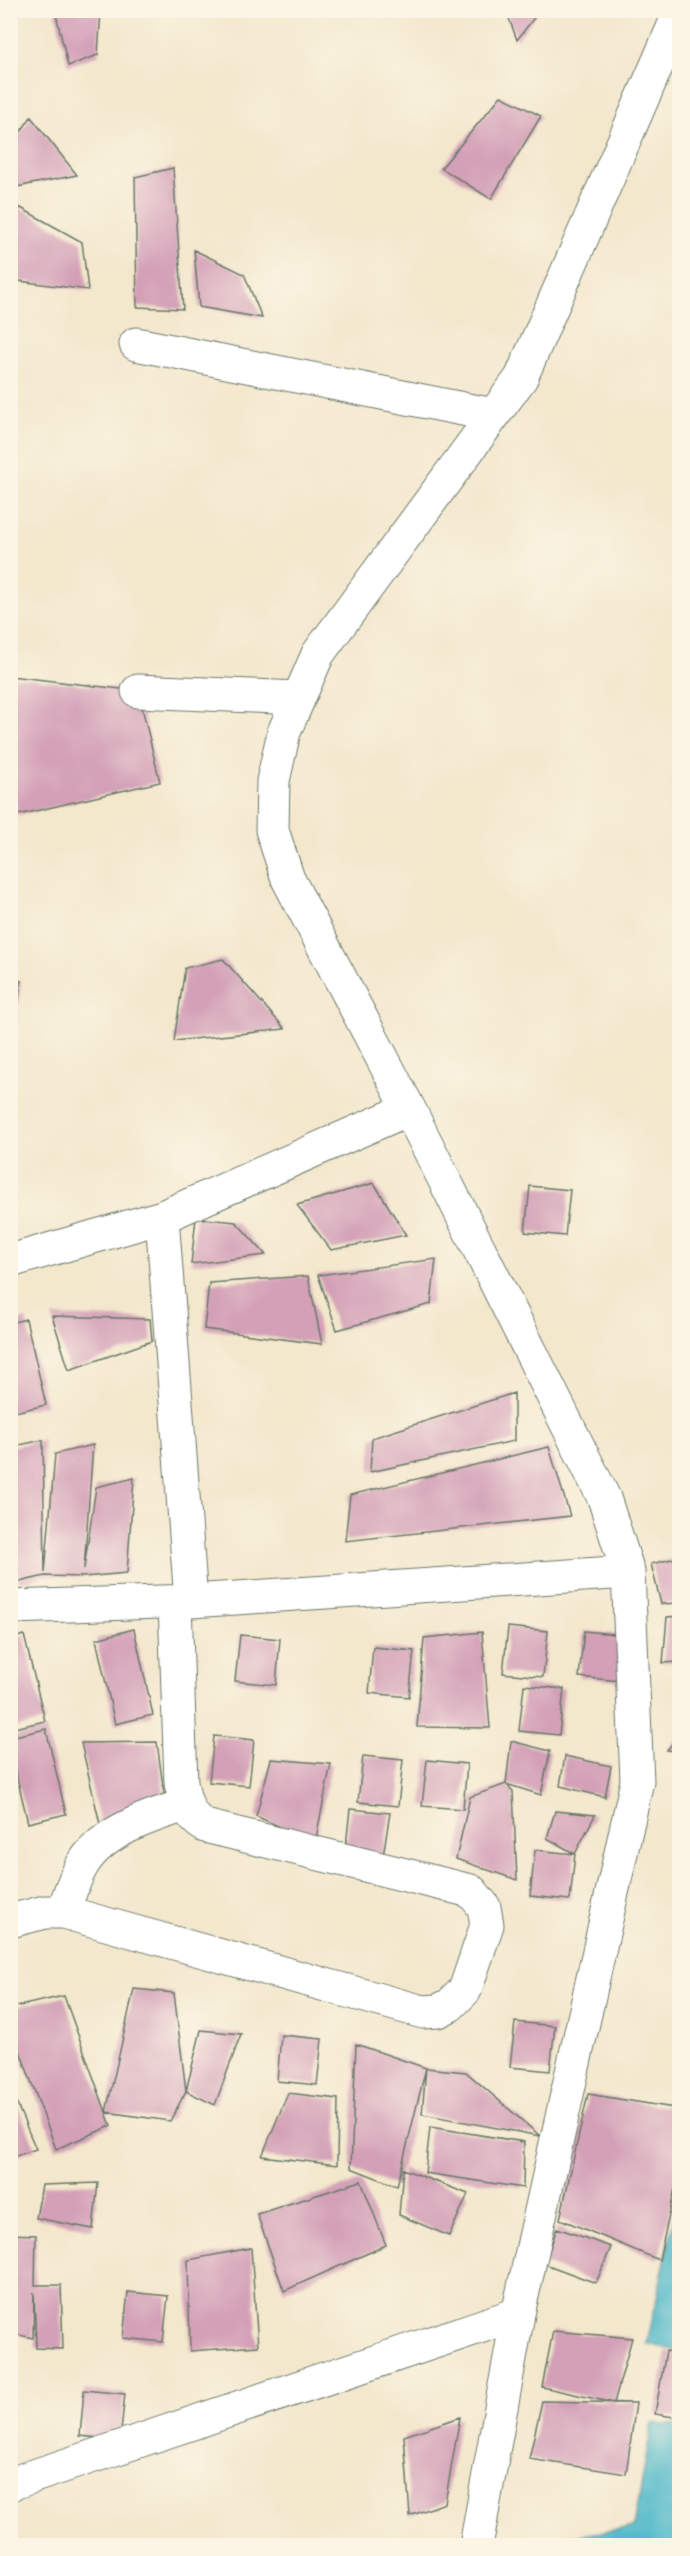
<svg xmlns="http://www.w3.org/2000/svg" width="690" height="2556" font-family="'Shantell Sans',sans-serif">
  <style>
    .water { fill: #4db8c9; stroke: #367a7e; stroke-width: 1.5 }
    .building { fill: #d3a0b7 }
    .lines { fill: none; stroke-linecap: round; stroke-linejoin: round }
    .minor-casing { stroke: #697869; stroke-width: 35 }
    .minor { stroke: #fff; stroke-width: 33 }
  </style>
  <rect width="100%" height="100%" fill="#fcf5e5"/>
  <filter id="ink" filterUnits="userSpaceOnUse"><feTurbulence type="fractalNoise" baseFrequency=".0167" numOctaves="2"/><feDisplacementMap in="SourceGraphic" scale="12" xChannelSelector="R" yChannelSelector="G"/><feConvolveMatrix kernelMatrix="1 2 1 2 8 2 1 2 1" color-interpolation-filters="sRGB"/></filter>
  <filter id="wash" filterUnits="userSpaceOnUse"><feTurbulence type="fractalNoise" baseFrequency=".008" numOctaves="4" result="noise"/><feDisplacementMap in="SourceGraphic" scale="24" xChannelSelector="R" yChannelSelector="G"/><feGaussianBlur stdDeviation="1.35" result="paint"/><feColorMatrix in="noise" values="0 0 0 0 0 0 0 0 0 0 0 0 0 0 0 0 0 1.4 0 .05"/><feComposite in="paint" operator="in"/></filter>
  <g filter="url(#wash)">
    <rect width="100%" height="100%" fill="#f3e7cc"/>
    <path class="water" d="M679 2196V2351L647 2344Z
      M652 2423 679 2425V2545H541L542 2541 634 2527Z"/>
    <g id="blocks">
      <path class="building" d="M55 10H101L98 55 68 66Z
        M506 10H540L517 40Z
        M501 96 541 116 491 199 441 168Z
        M31 117 77 175 11 188 12 144Z
        M173 168 183 309 137 307 135 177Z
        M19 207 82 242 88 290 11 280Z
        M194 250 244 274 262 318 199 307Z
        M10 676 138 691 160 782 18 815 10 779Z
        M223 959 285 1029 174 1041 185 968Z
        M10 980 21 981 12 1056H10Z
        M374 1183 406 1235 331 1250 297 1205Z
        M530 1186 570 1190 565 1236 525 1232Z
        M196 1218 236 1222 266 1255 191 1264Z
        M436 1259 431 1304 337 1330 318 1275Z
        M308 1276 322 1344 204 1329 209 1283Z
        M52 1316 150 1319 152 1341 69 1370Z
        M26 1319 46 1405 10 1413V1323Z
        M514 1393V1441L370 1472 372 1438Z
        M43 1440 45 1573 55 1454 93 1445 84 1569 96 1487 134 1478 127 1573 83 1577 45 1576 19 1582 10 1501V1447Z
        M549 1447 570 1516 345 1541 350 1495Z
        M680 1557V1603L661 1604 651 1564Z
        M680 1616V1662L663 1663 667 1617Z
        M508 1627 548 1631 543 1677 503 1673Z
        M134 1629 153 1715 115 1724 96 1639Z
        M584 1631 624 1635 620 1681 579 1677Z
        M482 1632 490 1728 417 1727 424 1638Z
        M24 1635 45 1721 10 1729V1639Z
        M240 1635 280 1639 276 1685 235 1681Z
        M373 1647 414 1651 409 1697 369 1693Z
        M524 1685 564 1689 559 1735 519 1731Z
        M46 1729 66 1814 28 1823 10 1748V1737Z
        M680 1734V1752L667 1750Z
        M214 1736 254 1740 249 1786 209 1782Z
        M511 1741 550 1751 541 1795 506 1784Z
        M157 1742 164 1794 101 1828 81 1743Z
        M363 1756 403 1760 398 1806 358 1802Z
        M565 1756 611 1766 605 1797 560 1786Z
        M271 1759 331 1764 315 1843 256 1816Z
        M427 1760 467 1764 463 1809 422 1806Z
        M506 1784 513 1791 517 1880 456 1859 470 1797Z
        M350 1809 390 1813 383 1856 345 1855Z
        M555 1811 595 1815 575 1854 570 1900 530 1896 535 1850 575 1854 547 1838Z
        M134 1989 174 1993 186 2091 201 2030 241 2034 215 2105 186 2091 170 2121 106 2112Z
        M64 1996 111 2126 56 2149 10 2024V2008Z
        M515 2022 555 2026 550 2071 510 2067Z
        M281 2035 322 2039 317 2085 277 2081Z
        M356 2044 426 2068 397 2186 351 2168Z
        M426 2068 466 2072 540 2136 422 2114Z
        M10 2088 36 2149 10 2158Z
        M288 2093 338 2099 337 2165 262 2156Z
        M588 2094 680 2109V2166L659 2260 560 2219Z
        M430 2127 524 2142 523 2188 425 2173Z
        M403 2169 468 2194 449 2236 399 2215Z
        M361 2181 386 2245 284 2291 257 2214Z
        M98 2183 93 2229 36 2218 42 2185Z
        M557 2228 611 2247 596 2283 545 2264Z
        M10 2234 36 2235 35 2285H61L63 2349 36 2348 34 2292 33 2338 15 2334 17 2357H10Z
        M251 2248 258 2346 190 2351 188 2260Z
        M128 2292 168 2296 163 2342 123 2338Z
        M553 2331 632 2338 614 2403 542 2387Z
        M666 2351 680 2353V2418L655 2414Z
        M84 2390 125 2394 120 2440 80 2436Z
        M542 2401 636 2403 626 2474 529 2459Z
        M460 2417 445 2503 410 2516 404 2436Z"/>
    </g>
  </g>
  <g filter="url(#ink)">
    <use href="#blocks" fill-opacity="0" stroke="#697869" stroke-width="1.5"/>
    <g class="lines">
      <defs>
        <path id="minor" d="M136 344 493 415
          M138 691 298 698
          M162 1217 191 1601
          M10 1261 162 1217 409 1109
          M10 1607 191 1601 628 1572
          M63 1912C69 1896 74 1878 83 1864 103 1831 150 1816 186 1805
          M10 1921 45 1912H63L423 2012 438 2011 450 2005 465 1990 487 1925 484 1907 471 1891 205 1826C188 1816 185 1802 181 1783L175 1602
          M10 2484 518 2314
          M476 2546 518 2314 637 1781 628 1572 604 1498 409 1109 288 879 272 830 273 781 284 732 318 654 521 378 680 12"/>
      </defs>
      <use href="#minor" class="minor-casing"/>
      <use href="#minor" class="minor"/>
    </g>
  </g>
  <rect width="690" height="2556" fill="none" stroke="#fcf5e5" stroke-width="36"/>
</svg>
